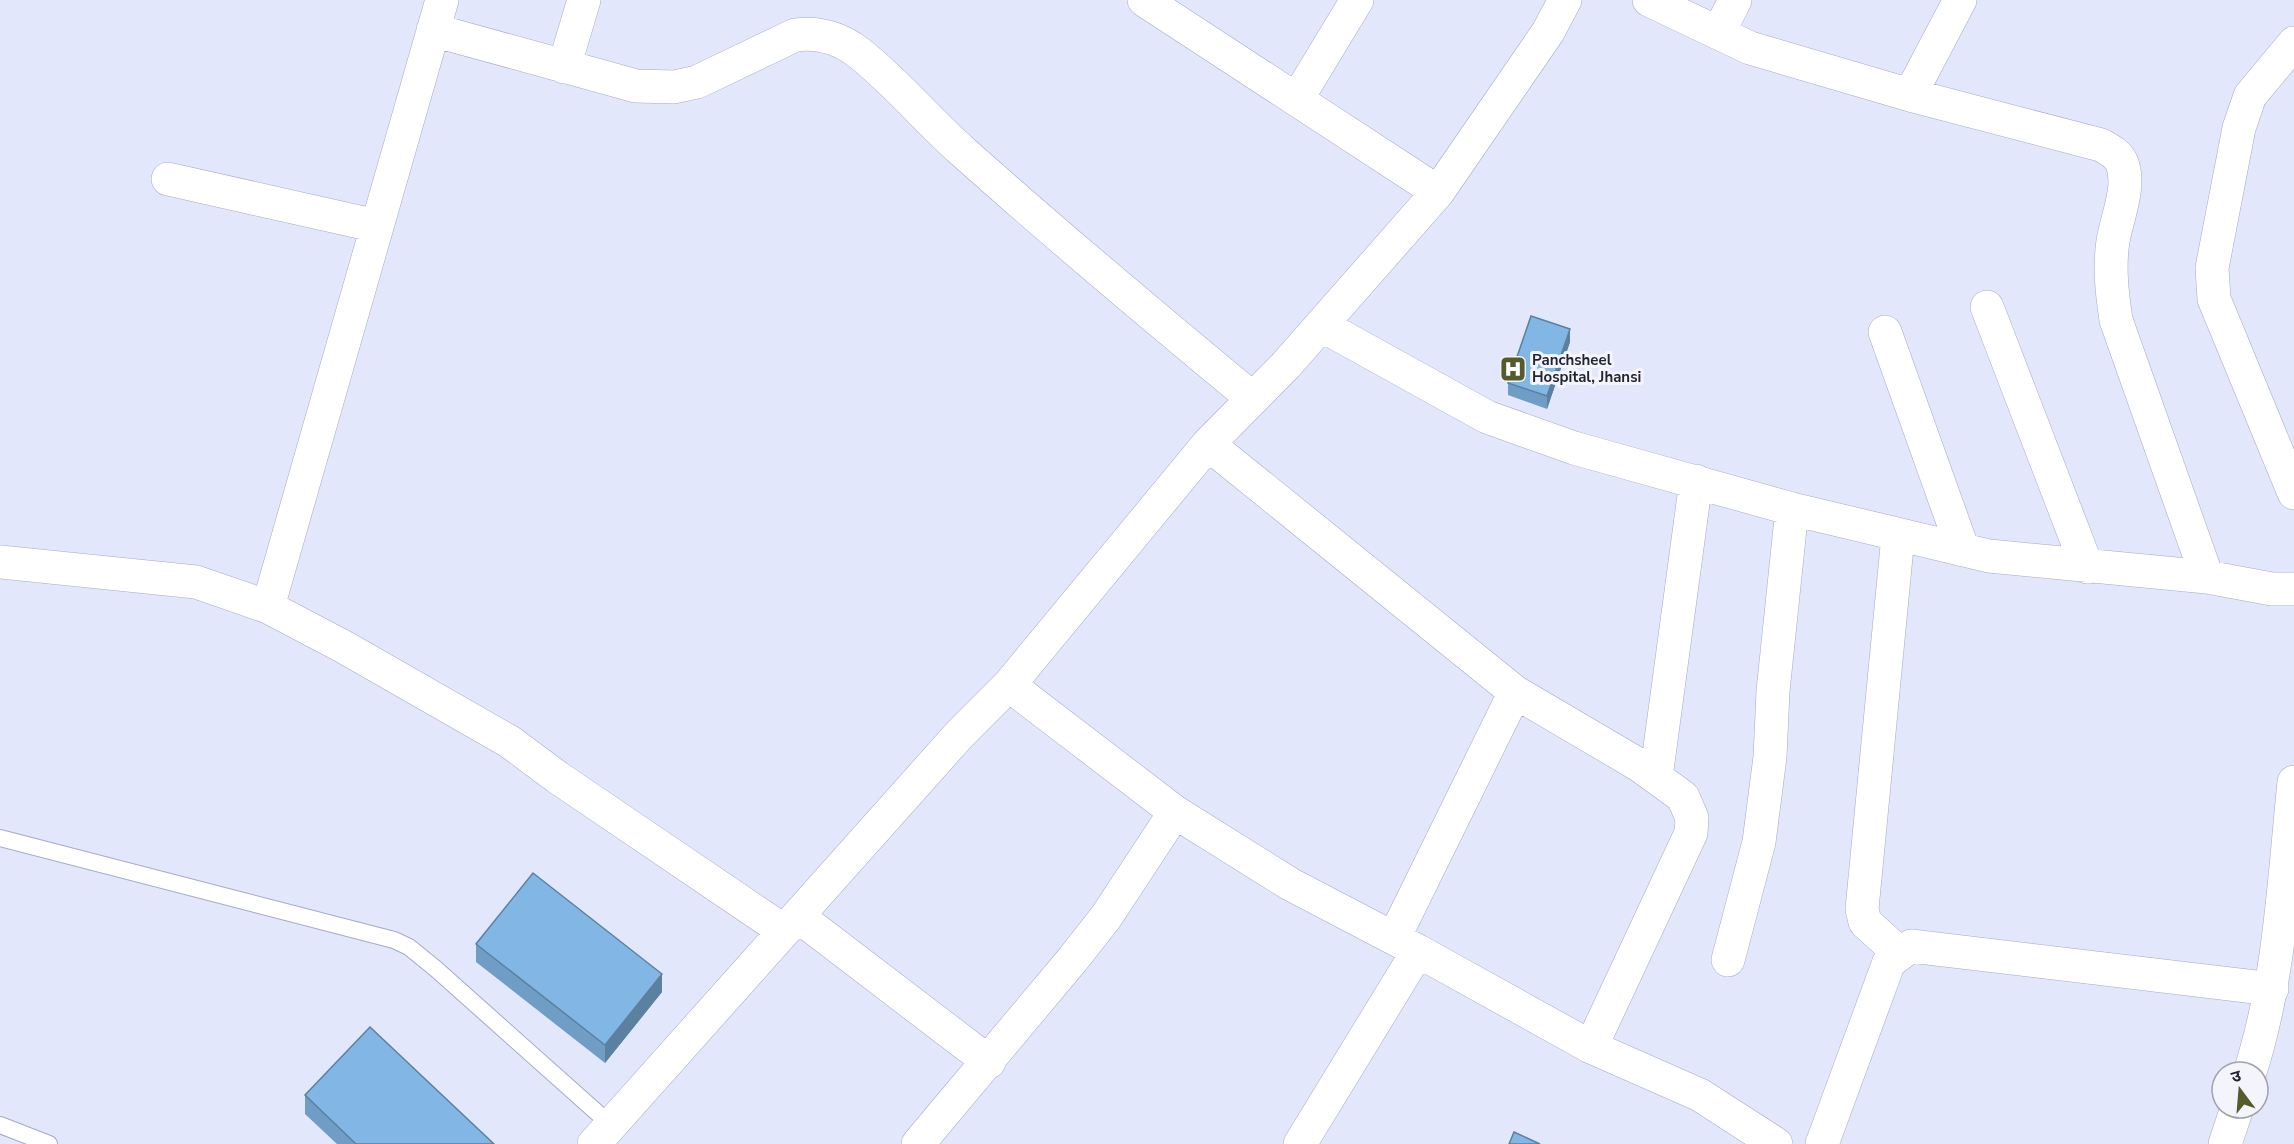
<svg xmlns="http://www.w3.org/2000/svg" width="2294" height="1144" font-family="'Nunito Sans','Noto Sans Devanagari',sans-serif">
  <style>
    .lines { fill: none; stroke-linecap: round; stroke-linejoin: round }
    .service-casing { stroke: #a4a9ca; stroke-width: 18 }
    .minor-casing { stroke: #a4a9ca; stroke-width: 34 }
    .service { stroke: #fff; stroke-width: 16 }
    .minor { stroke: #fff; stroke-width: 33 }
    .wall { fill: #709dc5 }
    .shaded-wall { fill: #5b80a0 }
    .building { fill: #82b7e5; stroke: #5b80a0; stroke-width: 1.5 }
    .labels { text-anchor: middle; stroke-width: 6; stroke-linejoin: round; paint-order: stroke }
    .poi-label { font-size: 15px; font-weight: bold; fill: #232431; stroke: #f4f5fc; text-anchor: start }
  </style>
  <rect width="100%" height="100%" fill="#e3e7fc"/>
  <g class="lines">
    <defs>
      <path id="service" d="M0 838 394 940 409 947 436 969 611 1125
        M0 1125 49 1144"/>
      <path id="minor" d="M1144 0 1438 192
        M1649 0 1750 48 1910 95 2101 145C2110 150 2118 154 2122 163 2131 187 2117 217 2113 241 2109 268 2112 293 2116 320L2207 577
        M433 30 636 86 674 87 697 82 795 35C818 32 840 38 859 53 895 81 926 119 961 150 1056 235 1154 317 1252 398
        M1719 32 1735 0
        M2294 43 2250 96 2239 128 2212 268 2214 299 2294 493
        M564 67 584 0
        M1910 95 1960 0
        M1297 99 1357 0
        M168 179 377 226
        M1987 307 2087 567
        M1321 325 1487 417 1574 448 1792 509 1989 556 2207 577 2272 589H2294
        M1885 332 1963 550
        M1208 444 1515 692 1639 765 1683 797 1692 818 1691 833 1591 1047
        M1898 536 1862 909 1865 922 1899 953
        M0 562 196 582 268 607 344 647 510 742 557 777 784 931
        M268 607 442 0
        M1009 685 1175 812 1290 884 1418 951 1591 1047 1700 1095 1776 1144
        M1656 777 1696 481
        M799 917 989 1062
        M1394 938 1515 692
        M1728 960 1759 842 1770 757 1773 691 1792 509
        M2250 1072C2280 979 2284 879 2294 782
        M594 1144 959 735 1009 685 1208 444 1286 365 1438 192 1548 32 1565 0
        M918 1144 1073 959 1106 917 1175 812
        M1300 1144 1418 951
        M1822 1144 1889 962 1911 946 2272 989
        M2225 1144 2237 1108"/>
    </defs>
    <use href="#service" class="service-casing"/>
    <use href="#minor" class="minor-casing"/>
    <use href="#service" class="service"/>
    <use href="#minor" class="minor"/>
  </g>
  <path class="wall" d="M1570 342 1547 409 1508 395V383Z
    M476 944 662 992 605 1063 476 962Z
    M305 1095 494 1144H337L305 1114Z"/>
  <path class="shaded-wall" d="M1570 329V342L1547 409V396Z
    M662 974V992L605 1063V1045Z"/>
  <path class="building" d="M1531 316 1570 329 1547 396 1508 383Z
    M533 873 662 974 605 1045 476 944Z
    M370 1027 494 1144H356L305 1095Z
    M1514 1132 1540 1144H1509Z"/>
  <defs>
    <symbol id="hospital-square" viewBox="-11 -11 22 22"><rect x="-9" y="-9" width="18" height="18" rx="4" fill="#555b2a" stroke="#f4f5fc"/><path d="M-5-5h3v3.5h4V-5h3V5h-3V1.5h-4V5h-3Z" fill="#fff"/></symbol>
  </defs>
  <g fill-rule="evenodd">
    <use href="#hospital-square" x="1498" y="354" width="30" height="30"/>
  </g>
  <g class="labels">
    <g class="poi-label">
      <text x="1532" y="365">Panchsheel<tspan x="1532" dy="17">Hospital, Jhansi</tspan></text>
    </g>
  </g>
  <g transform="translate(2240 1090) rotate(344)"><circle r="28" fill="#f4f5fc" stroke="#a0a1ab" stroke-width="1.5"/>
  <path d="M0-4.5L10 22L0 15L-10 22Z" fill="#555b2a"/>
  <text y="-9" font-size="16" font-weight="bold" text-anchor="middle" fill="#232431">उ</text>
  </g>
</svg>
